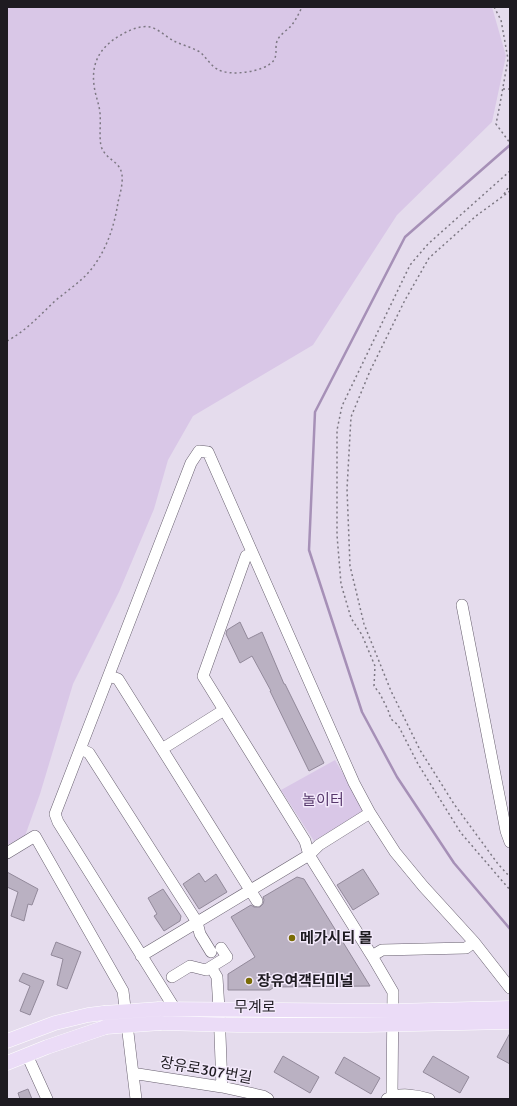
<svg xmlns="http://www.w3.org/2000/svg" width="517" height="1106" font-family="Signika,'Noto Sans KR',sans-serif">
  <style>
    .green { fill: #d9c7e7 }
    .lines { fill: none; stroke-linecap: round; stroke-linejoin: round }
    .stream { stroke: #a690b7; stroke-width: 2.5 }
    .building { fill: #bab1c2; stroke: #92899a }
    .minor-casing { stroke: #696170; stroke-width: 12 }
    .major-casing { stroke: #fff; stroke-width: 15 }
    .path { stroke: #7d7883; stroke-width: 1.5; stroke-dasharray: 2 3; stroke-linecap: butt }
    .minor { stroke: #fff; stroke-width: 11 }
    .major { stroke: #ebdcf7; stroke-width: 14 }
    .major-bridge-casing { stroke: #fff; stroke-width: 15; stroke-linecap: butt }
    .major-bridge { stroke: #ebdcf7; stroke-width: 14 }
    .poi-dot { fill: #7a6c06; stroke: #f3e9fb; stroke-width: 1.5 }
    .labels { text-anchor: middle; stroke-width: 3; stroke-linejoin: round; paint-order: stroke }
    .park-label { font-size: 15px; fill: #57386c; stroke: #f3e9fb }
    .poi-label { font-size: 15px; font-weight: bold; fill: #1e1b21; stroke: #f3e9fb; text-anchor: start }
    .street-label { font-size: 15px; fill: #1e1b21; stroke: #f3e9fb }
  </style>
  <rect width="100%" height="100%" fill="#e5dced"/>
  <path class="green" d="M7 7H492L506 56 492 122 397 215 313 345 193 416 168 460 154 509 119 592 73 684 40 794 25 836 7 845Z
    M335 760 365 810 314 841 281 790Z"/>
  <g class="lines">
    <path class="stream" d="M510 145 405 237 315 412 309 550 362 712 397 777 454 863 510 929"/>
  </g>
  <path class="building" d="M240 622 248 639 262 632 284 684H285L324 763 309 771 270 691H271L252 656 240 663 226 634 227 630Z
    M363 869 379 894 353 910 337 885Z
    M7 872 38 889 32 905 28 904 24 921 11 916 18 892 7 887Z
    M199 873 205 882 216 874 227 892 199 909 183 884Z
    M297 877 304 879 370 986 274 987 270 990H228V974L255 957 231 917 251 905 254 907H260L263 904 264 900 263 897Z
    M163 889 181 916 180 921 164 931 154 916 157 914 148 898Z
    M56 942 81 952 67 989 57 985 63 959 51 955Z
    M23 973 44 981 30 1015 20 1011 30 986 19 981Z
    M510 1033V1064L497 1057Z
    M283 1056 319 1077 310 1093 274 1072Z
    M433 1056 469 1077 460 1093 423 1072Z
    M344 1057 380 1078 371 1094 335 1073Z
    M28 1089 32 1099H20L18 1093Z"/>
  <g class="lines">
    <defs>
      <path id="minor" d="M252 553 246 556 203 676 305 841 309 855 372 956 393 992 392 1095
        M462 605 506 831 510 842
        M109 676 118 679 162 749 257 901
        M81 749 89 753 197 922 200 934 211 952
        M162 749 224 710
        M7 853 35 836 123 991 136 1099
        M141 956 309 855 319 845 370 813
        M372 956 382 950 466 948 474 942
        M211 967 217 977 219 1009 222 1087
        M172 977 190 966 206 970 227 957 221 948
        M175 1009 58 822 55 814 191 463 199 451 208 452 354 783 370 813 395 852 423 886 474 942 510 988
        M27 1055 47 1099
        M138 1074 222 1087 263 1096 268 1099
        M387 1099C399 1092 417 1095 429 1099"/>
      <path id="major" d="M159 1009 393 1011 510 1008
        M161 1023 237 1025H367L510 1022
        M7 1041 55 1023 88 1015 104 1013
        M7 1063 47 1047 106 1027"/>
    </defs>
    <use href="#minor" class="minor-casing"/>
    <use href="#major" class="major-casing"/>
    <path class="path" d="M494 7 501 20 508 59 500 104 496 124 510 143
      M503 89H510
      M510 171 428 244 410 265 342 406 337 430V535L341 584 351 618 362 635 375 666 374 686 380 694 388 710 391 719 398 725 418 764 461 833 510 890
      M510 191 476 216 429 258 405 300 370 371 351 417 347 489 350 566 364 624 391 691 420 750 454 804 498 864 510 877
      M504 194 510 185
      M7 341C26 331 40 315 56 300 65 293 74 286 82 279 103 260 114 230 118 202 120 194 123 184 122 175 120 160 106 161 101 146 99 135 101 124 100 113 99 103 95 95 94 85 91 62 101 46 121 35 129 30 141 25 150 27 159 29 166 37 174 41 182 45 191 47 200 52 206 57 210 65 217 69 229 77 266 72 274 60 278 53 274 46 278 39 281 34 287 30 291 26 296 20 299 13 302 7"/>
    <use href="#minor" class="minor"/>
    <use href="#major" class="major"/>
    <defs>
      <path id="major-bridge" d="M104 1013 159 1009
        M106 1027 161 1023"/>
    </defs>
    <use href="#major-bridge" class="major-bridge-casing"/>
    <use href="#major-bridge" class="major-bridge"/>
  </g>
  <g class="poi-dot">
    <circle cx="292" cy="938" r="4"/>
    <circle cx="249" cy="981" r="4"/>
  </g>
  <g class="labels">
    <g class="park-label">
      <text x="323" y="805">놀이터</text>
    </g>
    <g class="poi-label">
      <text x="300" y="943">메가시티 몰</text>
      <text x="257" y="986">장유여객터미널</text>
    </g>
    <g class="street-label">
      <text x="255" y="1012">무계로</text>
      <text transform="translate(206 1070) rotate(10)" y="5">장유로307번길</text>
    </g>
  </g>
  <rect width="517" height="1106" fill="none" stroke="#1e1b21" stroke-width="16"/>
</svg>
